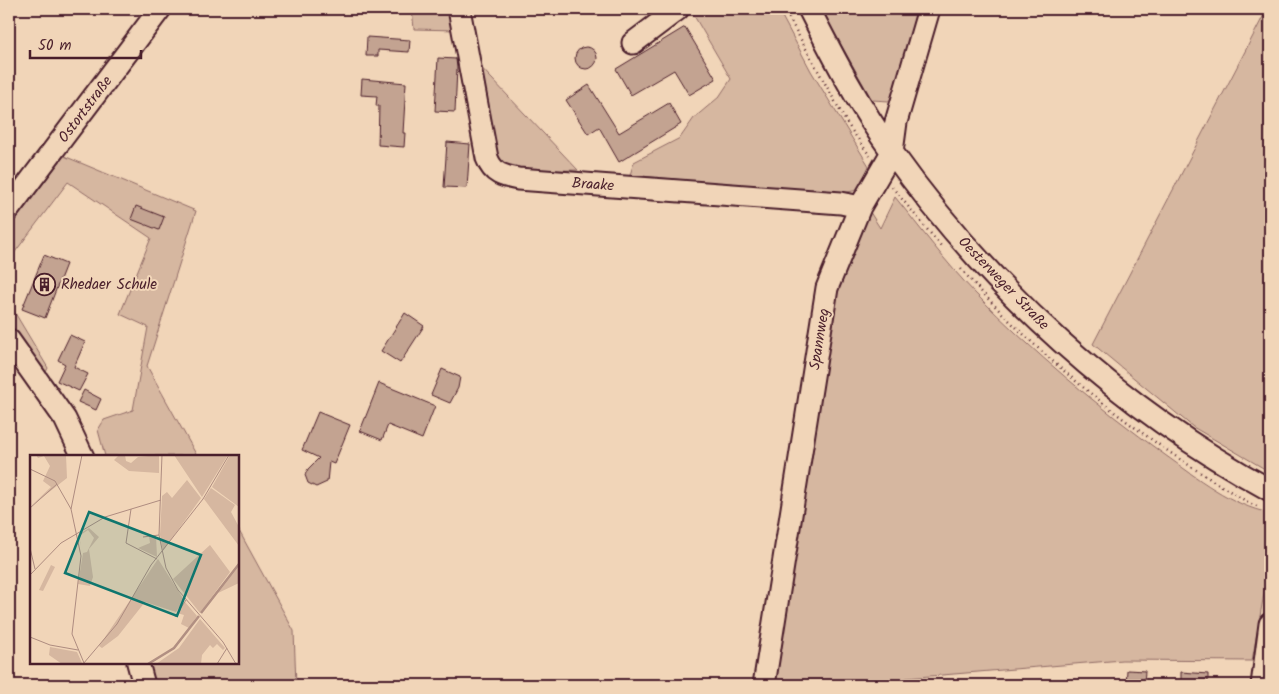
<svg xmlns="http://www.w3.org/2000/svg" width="1279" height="694" font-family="Kalam,sans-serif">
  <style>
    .green { fill: #d6b7a0; stroke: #906b66 }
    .building { fill: #c3a391; stroke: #4a1f2b }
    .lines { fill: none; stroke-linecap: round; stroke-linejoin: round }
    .minor-casing { stroke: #4a1f2b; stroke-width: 25 }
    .path { stroke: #4a1f2b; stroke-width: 2.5; stroke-dasharray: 1 4; stroke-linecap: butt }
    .minor { stroke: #f1d5b8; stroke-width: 21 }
    .labels { text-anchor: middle; stroke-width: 4; stroke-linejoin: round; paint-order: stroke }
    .street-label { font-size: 15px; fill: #4a1f2b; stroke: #f1d5b8 }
    .poi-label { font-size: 15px; fill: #4a1f2b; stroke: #f1d5b8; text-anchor: start }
    .inset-river { fill: none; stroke: #b18f82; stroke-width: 2.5 }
    .inset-road { fill: none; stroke: #ae8c80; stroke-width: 1 }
    .view { fill: #0f766e; fill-opacity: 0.15; stroke: #0f766e; stroke-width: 2.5 }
    .inset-edge { fill: none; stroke: #4a1f2b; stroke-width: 2.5 }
  </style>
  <rect width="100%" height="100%" fill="#f1d5b8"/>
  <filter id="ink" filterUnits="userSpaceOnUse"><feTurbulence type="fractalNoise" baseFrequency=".02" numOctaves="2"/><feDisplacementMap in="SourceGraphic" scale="10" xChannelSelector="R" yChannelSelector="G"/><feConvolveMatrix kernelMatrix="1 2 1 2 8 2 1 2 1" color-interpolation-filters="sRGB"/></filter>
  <g filter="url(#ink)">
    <path class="green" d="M412 9H452L456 30 414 29Z
      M705 9H778L811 71 869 166 858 190 837 194 630 175 634 162 680 138 694 118 719 97 731 79 693 14Z
      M821 9H918L898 88 889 101 872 100Z
      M1267 9H1270V472L1193 427 1093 344Z
      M474 60 578 170 515 171 490 154Z
      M64 156 196 211 147 366 197 456H105L98 430 104 420 133 410 148 327 120 314 151 238 68 182 9 260V229Z
      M895 197C921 229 946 263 975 293 1034 353 1097 406 1165 455 1196 477 1232 506 1270 513V560L1252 661 1122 660 906 678 904 685H774L834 289 868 209 880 228Z
      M9 303 48 368 45 374 9 321Z
      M238 529 294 631 296 685H153L148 663H238Z"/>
    <path class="building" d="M685 27 716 79 689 95 674 70 631 95 616 69Z
      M367 37 410 40 409 52 378 50V56H366Z
      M575 58a11 11 0 1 1 22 0a11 11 0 1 1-22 0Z
      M438 58 456 59 457 68 455 112 435 111Z
      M362 79 406 83 403 133H405L404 147 378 145 379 106H376L377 96 361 95Z
      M589 85 619 133 669 103 681 124 619 162 599 127 588 134 566 100Z
      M447 142 470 144 467 188 444 187Z
      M136 206 164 217 159 230 131 219Z
      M44 255 66 264 45 318 22 309Z
      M405 313 424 326 400 363 381 351Z
      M70 335 85 342 74 367 88 374 79 391 57 381 65 364 58 360Z
      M442 369 460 377 458 388 450 403 431 395Z
      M379 383 435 406 422 439 388 425 382 440 360 431Z
      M84 390 101 399 96 410 78 402Z
      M318 412 350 425 334 464 329 462 327 482 316 487 308 483 305 475 308 469 319 458 302 450Z
      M1127 670 1145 671 1144 685H1126Z
      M1181 672 1208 674V685H1181Z"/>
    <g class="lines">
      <defs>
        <path id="minor" d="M459 9 487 158C493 174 503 176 518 179L841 203 860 207
          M809 9C834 58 860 108 892 152 991 291 1121 409 1270 490
          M633 43 678 9
          M9 209 160 9
          M9 340 65 419 83 457
          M138 663 144 685
          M764 685 827 288 860 207 892 152 896 122 929 9
          M1262 685 1270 624"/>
      </defs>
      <use href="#minor" class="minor-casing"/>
      <path class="path" d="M784 9 848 125 870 156
        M892 187 941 246
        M961 269C1044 364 1143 440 1251 504L1260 507"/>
      <use href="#minor" class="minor"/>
    </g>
  </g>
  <defs>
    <symbol id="building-ring" viewBox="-11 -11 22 22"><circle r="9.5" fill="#f1d5b8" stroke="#4a1f2b" stroke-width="1.5"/><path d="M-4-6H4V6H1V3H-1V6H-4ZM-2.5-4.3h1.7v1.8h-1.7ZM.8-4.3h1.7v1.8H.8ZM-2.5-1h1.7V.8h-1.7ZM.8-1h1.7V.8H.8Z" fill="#4a1f2b"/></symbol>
  </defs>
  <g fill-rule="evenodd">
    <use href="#building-ring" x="32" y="272" width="25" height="25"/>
  </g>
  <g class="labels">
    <g class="street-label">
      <text transform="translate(85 109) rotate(-53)" y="5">Ostortstraße</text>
      <text transform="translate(593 184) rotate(4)" y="5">Braake</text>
      <text transform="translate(1004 283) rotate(46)" y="5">Oesterweger Straße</text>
      <text transform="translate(819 339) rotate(-81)" y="5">Spannweg</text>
    </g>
    <g class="poi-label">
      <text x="61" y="289">Rhedaer Schule</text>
    </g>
  </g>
  <g transform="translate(30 455)">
    <rect width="209" height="209" fill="#f1d5b8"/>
    <path d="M6 0H36L37 23 0 52 21 32 13 26 20 11 14 1 8 3ZM89 0H95L96 6 101 8 108 2 129 0V18L99 16 84 5ZM144 0H198L172 42ZM200 0H209V52L182 32ZM157 25 171 43 133 96 130 80 132 41 137 37 142 43ZM181 33 205 50 201 57 209 72V91L174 44ZM59 73 69 82 59 94 63 122 60 131 48 129 53 98 57 97 64 83 58 75 49 81 51 91 48 80ZM119 81H126L127 102 108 93 120 88ZM180 90 200 117 170 158 143 124ZM128 104 154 145 146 157 115 147 88 181 72 193 69 191ZM21 110 25 112 13 136 9 135ZM209 110V128L188 138 209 111ZM155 147 167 161 159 173 151 169 154 160 147 158ZM170 164 195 193 193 195 187 189 183 193 180 190 172 200 171 209H126L149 193ZM20 192 47 197 52 208 32 209 19 200Z" fill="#d6b7a0"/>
    <path class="inset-river" d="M171 158 209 109M118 209 144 193 169 161"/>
    <path class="inset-road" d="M132 0 129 80 136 113 148 135 193 187 206 209M0 14 25 26 41 54 51 101 42 179 54 208M0 53 27 29M41 54 52 0M101 54 96 88 127 104M113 82 129 80M0 93 5 114M0 120 31 88 75 62 131 45M145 162 156 145M0 182 20 190 48 195M53 209 87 169 121 110 173 44 199 0M187 209 197 193"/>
    <path class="view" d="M59 57 171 100 147 161 35 118Z"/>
    <rect width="209" height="209" class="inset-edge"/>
  </g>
  <rect width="1279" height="694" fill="none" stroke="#f1d5b8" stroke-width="30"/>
  <rect x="15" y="15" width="1249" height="664" fill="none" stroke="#4a1f2b" stroke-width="2" filter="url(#ink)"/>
  <path d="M30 50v8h111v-8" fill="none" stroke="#4a1f2b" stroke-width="2.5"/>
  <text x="38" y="50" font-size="15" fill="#4a1f2b" stroke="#f1d5b8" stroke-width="4" paint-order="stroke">50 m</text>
</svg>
